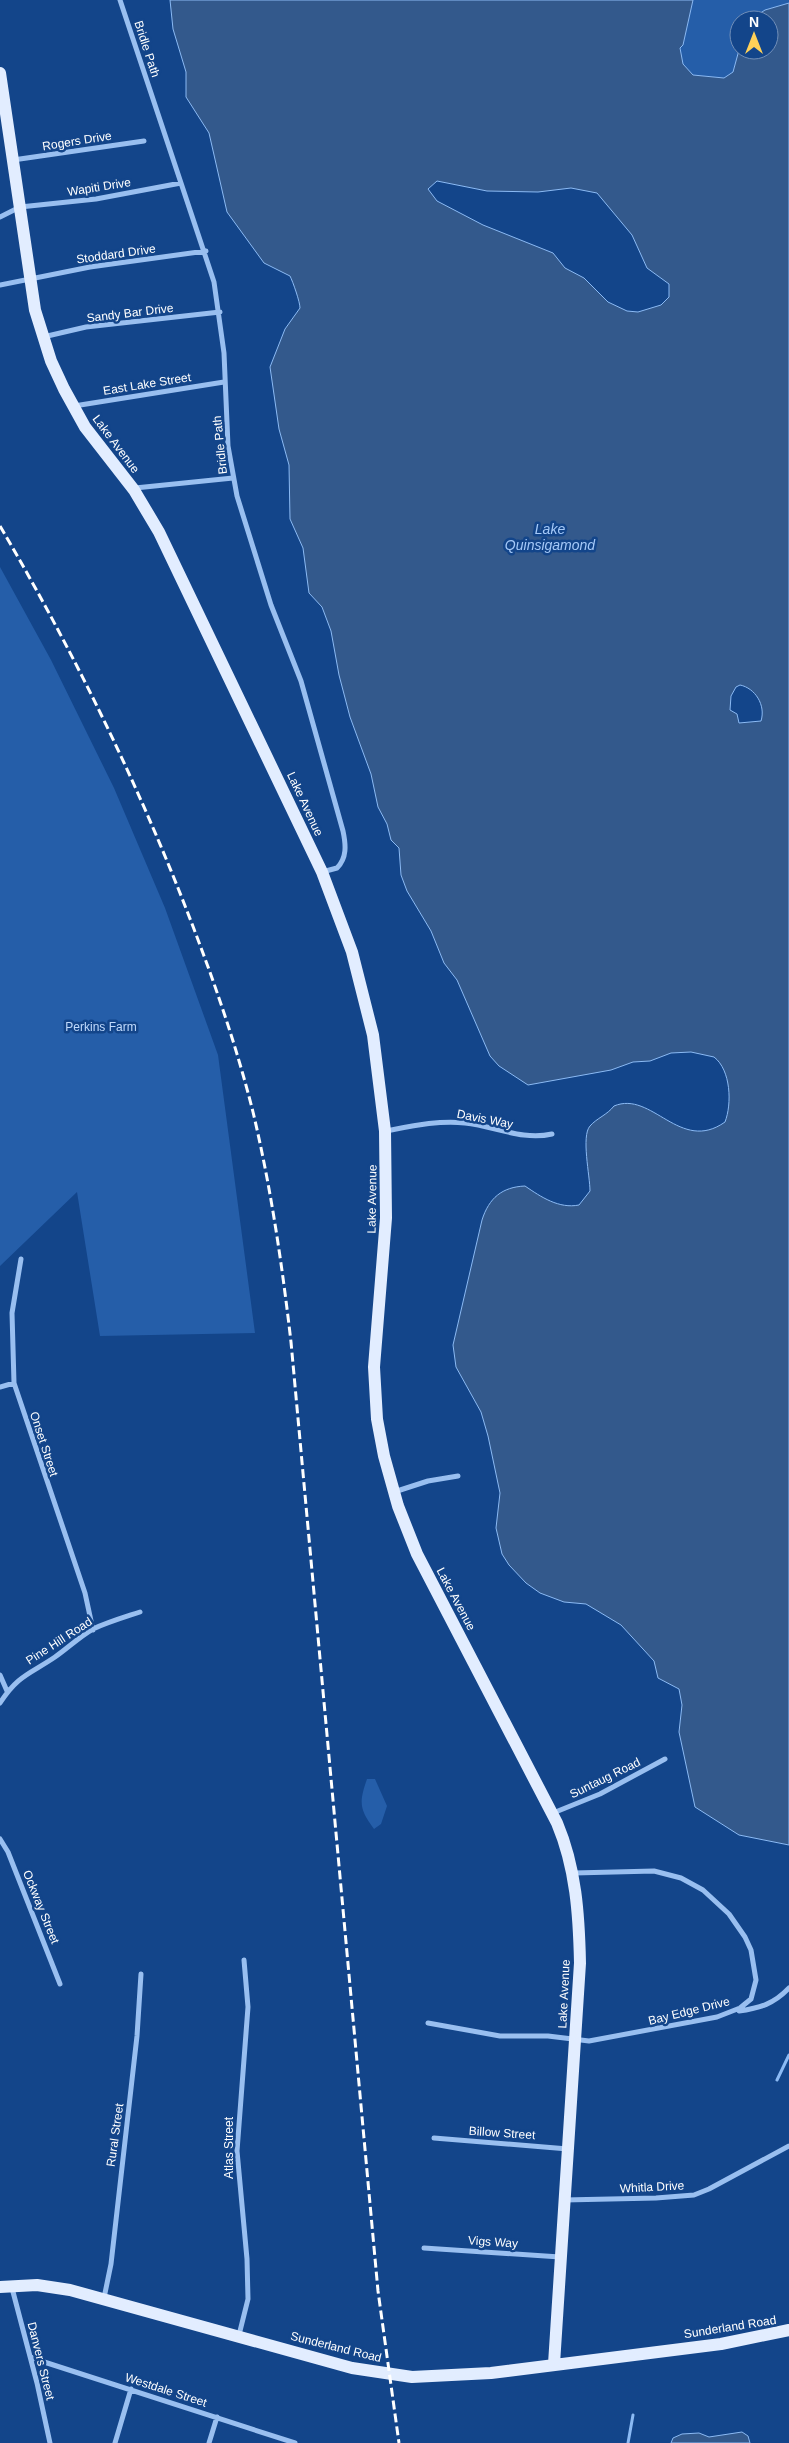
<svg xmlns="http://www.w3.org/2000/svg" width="789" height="2443" font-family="Arial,sans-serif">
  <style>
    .green { fill: #255ea9 }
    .water { fill: #33598c; stroke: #8bbaf4; fill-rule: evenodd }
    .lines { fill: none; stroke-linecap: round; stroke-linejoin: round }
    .stream { stroke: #8bbaf4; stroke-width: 3 }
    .street { stroke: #99bff0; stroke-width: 5 }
    .primary { stroke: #e2edff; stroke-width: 12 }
    .rail { stroke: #fff; stroke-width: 3; stroke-dasharray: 9 4; stroke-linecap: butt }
    .labels { text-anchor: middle; stroke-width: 5; stroke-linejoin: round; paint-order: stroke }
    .street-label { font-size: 12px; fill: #fff; stroke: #13458a }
    .park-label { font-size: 12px; fill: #c0dafc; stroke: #13458a }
    .water-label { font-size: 14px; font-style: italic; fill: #a5c9f8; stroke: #13458a }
  </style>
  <rect width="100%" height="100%" fill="#13458a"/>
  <path class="green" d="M693 0H789V3L765 10 750 20H739V50L733 72 724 78 693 75 683 64 680 48 683 45Z
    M0 567 51 660 114 788 165 908 218 1055 255 1333 100 1336 77 1192 0 1266Z
    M367 1779H375L387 1806 381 1824 374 1829C359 1809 359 1802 367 1779Z"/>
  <path class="water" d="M170 0H693L683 45 680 48 683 64 693 75 724 78 733 72 739 50H769V20H750L765 10 789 3V1845L739 1835 695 1807 679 1732 682 1705 679 1689 658 1678 654 1661 621 1625 586 1604 564 1602 540 1593 526 1583 509 1565 502 1554 496 1528 500 1493 488 1436 481 1412 456 1367 453 1345 482 1220C489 1198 502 1187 525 1186 541 1197 559 1209 579 1205L590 1191C590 1176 581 1136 590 1126 597 1118 607 1115 614 1106 652 1090 680 1154 725 1122 732 1104 731 1070 714 1057L691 1052 671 1053 650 1061 633 1062 611 1070 528 1085 499 1066 490 1056 457 980 444 963 431 931 407 891 401 875 399 848 391 840 387 824 378 807 371 774 350 717 339 675 331 631 322 607 309 593 303 548 290 519 289 465 279 429 270 367 285 329 300 308C300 302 293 282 290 276L264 263 227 212 209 133 186 97V72L173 29ZM437 181 487 191 538 192 571 188 597 193 632 235 647 268 669 284V297L661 305 638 312 627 311 608 302 584 278 565 268 553 253 483 225 437 201 428 189ZM740 685C755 688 766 705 761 721L739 723 737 714 730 710 731 696 736 687Z
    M742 2432 748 2436 750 2443H671L673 2438 682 2434 699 2433 709 2437Z"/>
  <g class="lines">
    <path class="stream" d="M777 2080 789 2055
      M628 2443 633 2415"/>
    <path class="street" d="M120 0 214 282 224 353 228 446 237 496 271 605 301 681 343 831C346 845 347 858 337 868L322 872
      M13 160 144 141
      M0 217 20 207 96 199 181 183
      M0 285 90 267 206 251
      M43 337 86 327 220 312
      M74 406 224 382
      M135 488 233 478
      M386 1131C412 1126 439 1120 465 1123 495 1126 522 1141 552 1134
      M21 1259 12 1313 14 1383 85 1593 93 1630
      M0 1387 14 1383
      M394 1492 428 1481 458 1476
      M0 1675 7 1691
      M0 1703C18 1675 30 1674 55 1657 68 1648 79 1637 93 1629 108 1622 125 1617 140 1612
      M553 1813 600 1794 665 1759
      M0 1839 8 1852 60 1984
      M739 2011C760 2008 774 2004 789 1988
      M428 2023 500 2036H548L589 2041 717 2017 740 2008 751 1999 756 1980 751 1950 745 1937 729 1914 703 1890 681 1878 654 1871 574 1873
      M434 2138 568 2149
      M564 2200 656 2198 694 2195 709 2189 789 2146
      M424 2248 560 2257
      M12 2288 37 2383 50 2443
      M104 2298 111 2264 137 2036 141 1974
      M239 2335 248 2299 247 2259 237 2151 248 2007 244 1960
      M30 2356 38 2360 295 2443
      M115 2443 131 2389
      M209 2443 217 2417"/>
    <path class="primary" d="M0 73 35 310 51 361 64 389 85 427 134 490 159 532 322 872 352 952 373 1035 385 1131 386 1218 374 1367 377 1419 384 1456 398 1506 417 1554 557 1823C576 1868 579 1915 580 1963L554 2364
      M0 2287 37 2285 70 2290 352 2368 412 2377 491 2373 721 2344 789 2330"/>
    <path class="rail" d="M0 526C68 642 128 763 178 888 207 961 234 1036 253 1112 271 1188 282 1264 291 1342L378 2291 399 2443"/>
  </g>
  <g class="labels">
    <g class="street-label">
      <text transform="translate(147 49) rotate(72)" y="4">Bridle Path</text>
      <text transform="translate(77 141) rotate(-9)" y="4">Rogers Drive</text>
      <text transform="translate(99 187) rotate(-9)" y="4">Wapiti Drive</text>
      <text transform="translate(116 254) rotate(-8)" y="4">Stoddard Drive</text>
      <text transform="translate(130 313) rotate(-7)" y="4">Sandy Bar Drive</text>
      <text transform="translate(147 384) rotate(-9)" y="4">East Lake Street</text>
      <text transform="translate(116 444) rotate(53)" y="4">Lake Avenue</text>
      <text transform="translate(220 445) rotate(-96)" y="4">Bridle Path</text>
      <text transform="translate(305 804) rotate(65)" y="4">Lake Avenue</text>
      <text transform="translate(485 1119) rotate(11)" y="4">Davis Way</text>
      <text transform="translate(372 1199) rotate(-89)" y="4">Lake Avenue</text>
      <text transform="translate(44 1444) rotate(72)" y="4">Onset Street</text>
      <text transform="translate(456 1599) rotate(62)" y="4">Lake Avenue</text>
      <text transform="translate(59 1641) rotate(-33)" y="4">Pine Hill Road</text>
      <text transform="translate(605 1778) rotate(-26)" y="4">Suntaug Road</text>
      <text transform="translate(41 1907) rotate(68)" y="4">Ockway Street</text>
      <text transform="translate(564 1994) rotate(-87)" y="4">Lake Avenue</text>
      <text transform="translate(689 2011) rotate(-14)" y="4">Bay Edge Drive</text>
      <text transform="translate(502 2133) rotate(4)" y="4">Billow Street</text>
      <text transform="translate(115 2135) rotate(-82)" y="4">Rural Street</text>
      <text transform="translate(229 2148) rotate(-90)" y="4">Atlas Street</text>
      <text transform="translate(652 2187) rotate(-3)" y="4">Whitla Drive</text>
      <text transform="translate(493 2242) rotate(4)" y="4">Vigs Way</text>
      <text transform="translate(730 2327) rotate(-9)" y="4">Sunderland Road</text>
      <text transform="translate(336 2347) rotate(14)" y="4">Sunderland Road</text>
      <text transform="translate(41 2361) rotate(76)" y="4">Danvers Street</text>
      <text transform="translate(166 2390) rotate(18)" y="4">Westdale Street</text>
    </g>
    <g class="park-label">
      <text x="101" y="1031">Perkins Farm</text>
    </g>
    <g class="water-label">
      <text x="550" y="534">Lake<tspan x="550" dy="16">Quinsigamond</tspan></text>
    </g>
  </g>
  <g transform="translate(754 35)"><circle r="24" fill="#13458a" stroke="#718fb9"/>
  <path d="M0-4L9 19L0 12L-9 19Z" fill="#ffd158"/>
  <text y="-8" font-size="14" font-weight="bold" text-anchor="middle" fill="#ffffff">N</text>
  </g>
</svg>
